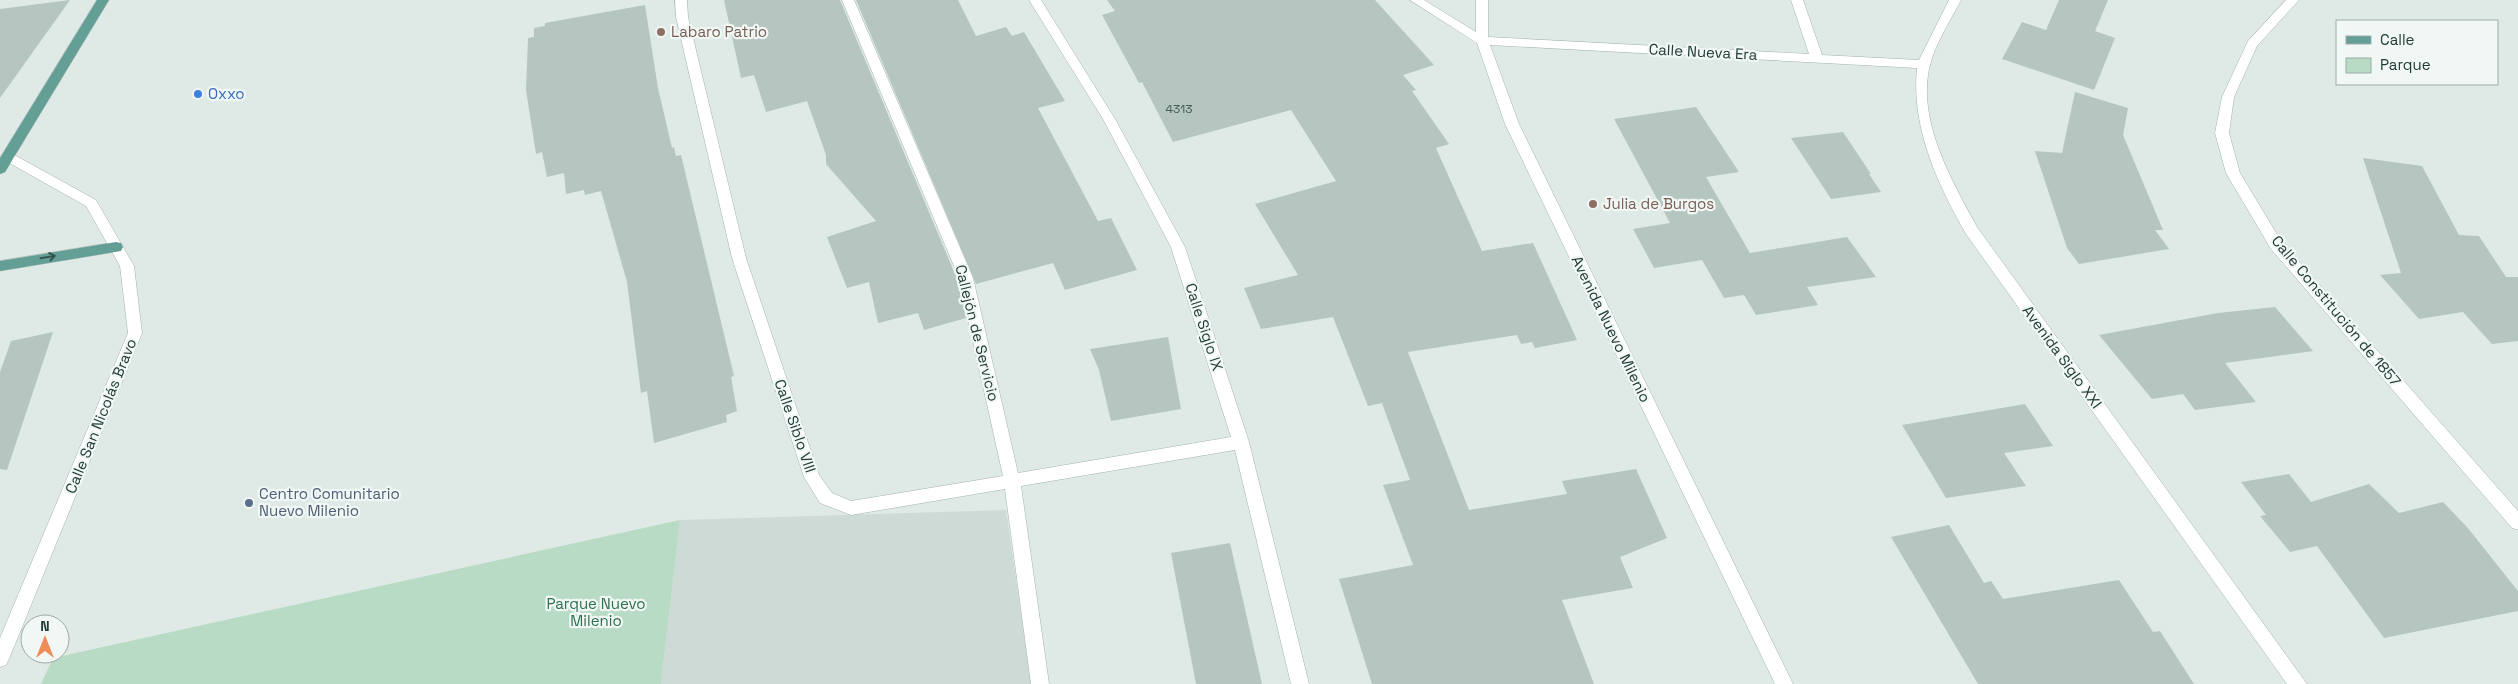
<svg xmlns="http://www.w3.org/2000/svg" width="2518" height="684" font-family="'Space Grotesk',sans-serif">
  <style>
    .built { fill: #cedad6 }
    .green { fill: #b8dbc5 }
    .building { fill: #b5c5c0 }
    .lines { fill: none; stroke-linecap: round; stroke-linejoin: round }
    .minor-casing { stroke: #a2b2ae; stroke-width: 1 }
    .major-casing { stroke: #bcc4c3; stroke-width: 1 }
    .minor { fill: #fff; fill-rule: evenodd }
    .major { fill: #649f96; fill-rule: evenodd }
    .oneway { stroke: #32534e }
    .education-dot { fill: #8d6e63; stroke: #f0f7f4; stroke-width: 2 }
    .shop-dot { fill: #3f7fe0; stroke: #f0f7f4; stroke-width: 2 }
    .service-dot { fill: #5c6f8a; stroke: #f0f7f4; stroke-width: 2 }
    .labels { text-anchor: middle; stroke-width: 4.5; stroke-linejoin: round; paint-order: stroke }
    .number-label { font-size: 12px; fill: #465d58 }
    .education-label { font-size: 15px; fill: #785e54; stroke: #f0f7f4; text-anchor: start }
    .street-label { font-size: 15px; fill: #213a36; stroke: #f0f7f4 }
    .shop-label { font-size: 15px; fill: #366cbe; stroke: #f0f7f4; text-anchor: start }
    .service-label { font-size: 15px; fill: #4e5e75; stroke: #f0f7f4; text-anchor: start }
    .park-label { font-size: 15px; fill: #2c704d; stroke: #f0f7f4 }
  </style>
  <rect width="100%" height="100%" fill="#dfeae7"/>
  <path class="built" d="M1006 510 1031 684H661L680 520Z"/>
  <path class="green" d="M680 520 661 684H41L53 658Z"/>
  <path class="building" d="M70 0 0 98V9Z
    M724 0H840L957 279 966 318 924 330 918 313 878 323 869 282 847 288 827 237 876 221 826 164V155L807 101 766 112 754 75 741 78Z
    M856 0H958L976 36 1006 27 1012 36 1024 32 1065 101 1038 108 1098 221 1111 218 1137 270 1065 290 1053 263 976 284Z
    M1107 0H1375L1434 65 1403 75 1416 90 1412 91 1449 144 1436 148 1482 251 1533 243 1577 340 1535 348 1532 342 1521 344 1517 335 1408 352 1469 510 1567 494 1562 481 1636 469 1667 538 1620 557 1633 588 1562 600 1594 684H1372L1339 579 1413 565 1383 485 1410 480 1382 403 1368 406 1333 317 1261 329 1244 288 1298 275 1255 204 1336 181 1291 110 1173 142 1142 82 1139 83 1102 15 1115 11Z
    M2059 0H2108L2095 31 2115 38 2094 90 2002 59 2022 22 2046 30Z
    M645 5 658 88 672 148 674 147 676 156 681 155 734 376 731 377 737 411 726 415 727 422 654 443 647 391 641 393 627 282 601 191 585 195 584 190 566 194 564 173 547 177 542 152 536 154 526 90 528 38 534 37V28L545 26V23Z
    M2075 92 2128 108 2123 135 2163 230H2155L2169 249 2079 264 2067 248 2035 151 2062 153Z
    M1696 107 1739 172 1706 177 1750 253 1847 237 1876 277 1807 287 1818 305 1756 315 1744 295 1724 298 1702 260 1654 268 1633 229 1670 223 1614 119Z
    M1843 132 1871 174H1869L1881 192 1831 199 1791 138Z
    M2363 158 2422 166 2459 235 2479 236 2506 277H2518V341L2492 344 2463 312 2419 319 2380 275 2401 273Z
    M2275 307 2313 351 2225 363 2256 402 2195 410 2183 394 2152 399 2099 335 2218 313Z
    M53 332 7 470 0 469V372L11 341Z
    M1168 337 1181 409 1111 421 1099 370 1090 349Z
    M2025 404 2053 446 2004 453 2026 486 1946 498 1902 425Z
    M2289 474 2311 502 2369 484 2399 513 2443 502 2467 527 2518 591V611L2384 638 2317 546 2290 552 2260 516 2266 515 2241 482Z
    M1949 525 1984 583 1991 581 2003 599 2119 580 2153 632 2160 631 2194 684H1978L1891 537Z
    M1230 543 1262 684H1196L1171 553Z"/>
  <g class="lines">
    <defs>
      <path id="minor" d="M675 0H687L688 17 746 258 819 475 832 493 851 501 1003 476 959 278 842 0H854L973 278 1018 473 1231 437 1171 247 1103 119 1029 0H1041L1115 119 1185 247 1249 442 1309 684H1291L1235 450 1021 486 1049 684H1031L1005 489 851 515 820 503 804 477 732 258 676 17Z
        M1410 0H1424L1476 32V0H1488V37L1809 54 1791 0H1803L1822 55 1919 60 1949 0H1961C1951 19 1939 38 1932 58 1913 115 1951 179 1977 227L2307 684H2287L1966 234C1937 183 1911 127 1917 68L1490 45 1519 124 1793 684H1775L1505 124 1477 43Z
        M2286 0H2299L2257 46 2234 97 2229 133 2240 173 2281 241 2518 511V530L2512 528 2271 249 2226 173 2215 133 2222 97 2248 41Z
        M9 152 96 200 134 266 142 333 9 659 6 665 0 667V638L128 333 120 266 86 206 4 160 2 157Z"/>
      <path id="major" d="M97 0H109L5 172 0 174V158Z
        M116 242 121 243 123 247 121 251 0 271V261Z"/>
    </defs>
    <use href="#minor" class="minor-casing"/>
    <use href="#major" class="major-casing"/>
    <use href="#minor" class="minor"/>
    <use href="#major" class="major"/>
  </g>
  <defs><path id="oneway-shaft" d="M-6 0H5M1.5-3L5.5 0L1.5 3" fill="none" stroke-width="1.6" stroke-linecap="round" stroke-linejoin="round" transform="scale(1.25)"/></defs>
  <use class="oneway" href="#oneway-shaft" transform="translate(48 257) rotate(-9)"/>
  <g class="education-dot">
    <circle cx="661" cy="32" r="5"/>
    <circle cx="1593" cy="204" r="5"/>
  </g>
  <circle class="shop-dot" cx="198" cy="94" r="5"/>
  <circle class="service-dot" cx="249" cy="503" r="5"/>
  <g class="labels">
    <g class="number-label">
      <text x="1179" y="113">4313</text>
    </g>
    <g class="education-label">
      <text x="671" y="37">Labaro Patrio</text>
      <text x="1603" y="209">Julia de Burgos</text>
    </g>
    <g class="street-label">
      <text transform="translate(1703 52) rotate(3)" y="5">Calle Nueva Era</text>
      <text transform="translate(2336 311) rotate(50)" y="5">Calle Constitución de 1857</text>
      <text transform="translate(1204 327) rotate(72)" y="5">Calle Siglo IX</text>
      <text transform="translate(1611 329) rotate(64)" y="5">Avenida Nuevo Milenio</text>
      <text transform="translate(977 333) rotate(76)" y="5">Callejón de Servicio</text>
      <text transform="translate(2062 357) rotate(54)" y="5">Avenida Siglo XXI</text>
      <text transform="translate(101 416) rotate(-68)" y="5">Calle San Nicolás Bravo</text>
      <text transform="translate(795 426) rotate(71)" y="5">Calle Siblo VIII</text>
    </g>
    <g class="shop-label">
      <text x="208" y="99">Oxxo</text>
    </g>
    <g class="service-label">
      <text x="259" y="499">Centro Comunitario<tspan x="259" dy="17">Nuevo Milenio</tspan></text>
    </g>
    <g class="park-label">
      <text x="596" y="609">Parque Nuevo<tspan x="596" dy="17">Milenio</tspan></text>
    </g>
  </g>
  <rect x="2336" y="20" width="162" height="65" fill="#f0f7f4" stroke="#9daba8"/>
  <rect x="2346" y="36" width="25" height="8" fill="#649f96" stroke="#9daba8"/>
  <text x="2380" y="45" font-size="15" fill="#213a36">Calle</text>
  <rect x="2346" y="58" width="25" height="15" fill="#b8dbc5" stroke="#9daba8"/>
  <text x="2380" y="70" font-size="15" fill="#213a36">Parque</text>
  <g transform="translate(45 639)"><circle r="24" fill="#f0f7f4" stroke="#9daba8"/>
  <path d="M0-4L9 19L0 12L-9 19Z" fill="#ef8c58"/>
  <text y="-8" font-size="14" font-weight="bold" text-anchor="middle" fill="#213a36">N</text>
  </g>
</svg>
